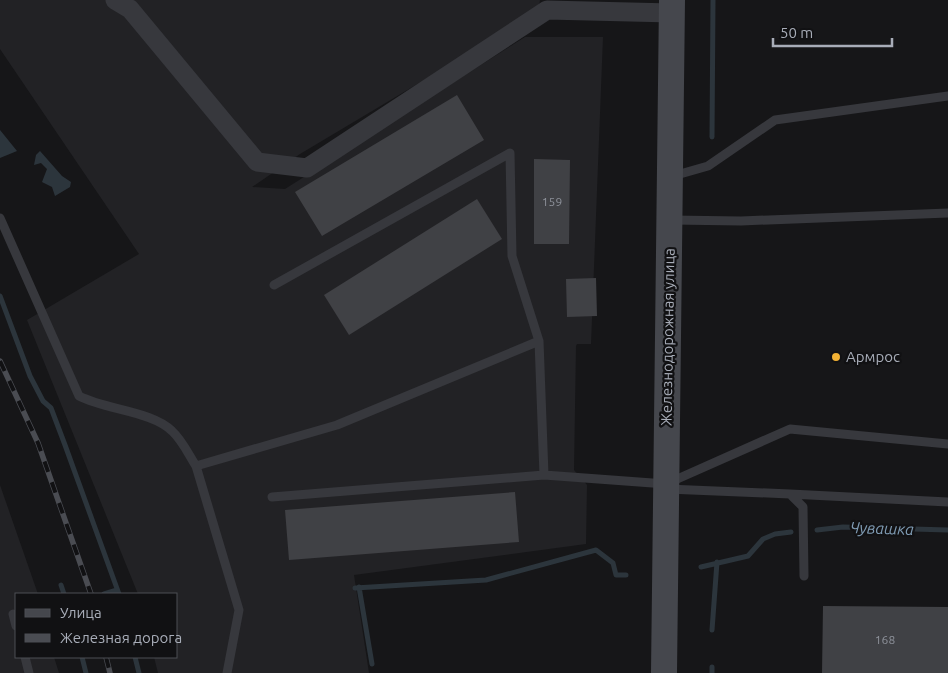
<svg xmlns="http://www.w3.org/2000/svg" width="948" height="673" font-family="Ubuntu,sans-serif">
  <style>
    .built { fill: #222225 }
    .water { fill: #2c353c }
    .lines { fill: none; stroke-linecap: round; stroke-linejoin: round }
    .stream { stroke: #2c353c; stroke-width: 5 }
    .building { fill: #404145 }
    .lane { stroke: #37383d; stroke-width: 9 }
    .street { stroke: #37383d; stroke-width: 19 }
    .secondary { stroke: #45474d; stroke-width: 26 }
    .rail-casing { stroke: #4a4c52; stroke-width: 5.5 }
    .rail { stroke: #111113; stroke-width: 4; stroke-dasharray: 11; stroke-linecap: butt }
    .poi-dot { fill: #f2b134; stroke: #111113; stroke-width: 2 }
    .labels { text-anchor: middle; stroke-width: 4.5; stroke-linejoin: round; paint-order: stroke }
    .number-label { font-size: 12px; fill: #8e929b }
    .street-label { font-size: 15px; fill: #a8adb8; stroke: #111113 }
    .poi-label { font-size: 15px; fill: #a8adb8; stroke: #111113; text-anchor: start }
    .water-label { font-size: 16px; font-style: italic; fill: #7f9bb3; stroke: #111113 }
  </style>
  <rect width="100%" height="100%" fill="#161618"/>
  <path class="built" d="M0 0H540L538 12 300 154 252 187 285 189 525 37H603L591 344H577L576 346 574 470 587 485 586 544 354 575 369 673H158L154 657H176V594H138L27 320 139 254 0 49Z
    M0 485 38 594H16V657H54L59 673H0Z"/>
  <path class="water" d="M0 130 17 151 0 158Z
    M40 151 62 176 71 182 70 187 55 196 52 187 42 182 47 169 41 163 34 165 36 155Z"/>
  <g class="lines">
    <path class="stream" d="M712 137 713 0
      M0 296 30 376 43 401 51 408 65 445 119 594
      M817 530 843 527 948 530
      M701 567 748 556 763 539 775 534 791 532
      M61 585 64 594
      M359 587 372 664
      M355 588 486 580 596 550 613 563 616 575H626
      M104 594 117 590
      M712 630 717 562
      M82 657 86 673
      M135 657 139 673
      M712 667V673"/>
  </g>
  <path class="building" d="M457 95 484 140 322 236 295 192Z
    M534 159 570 160 569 244H534Z
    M477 199 502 239 349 335 324 295Z
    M596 278 597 316 567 317 566 279Z
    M515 492 519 542 289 560 285 510Z
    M823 606 948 607V673H822Z"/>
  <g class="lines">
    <path class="lane" d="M673 176 708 166 775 120 948 96
      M0 218 79 396C106 410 152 411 172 431 182 440 189 455 196 466
      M672 220 741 221 948 213
      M274 285 510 153 512 256 539 341 544 475 666 484 790 429 948 444
      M667 489 790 494 803 507 804 576
      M790 494 948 502
      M272 497 544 475
      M13 614 16 626
      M25 657 29 673
      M227 673 239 610 196 466 337 425 539 341"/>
    <path class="street" d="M115 0 130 9 257 162 307 168 547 10 672 13"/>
    <path class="secondary" d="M664 673 672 0"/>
    <defs>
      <path id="rail" d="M0 361 38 443 91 594
        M106 657 110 673"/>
    </defs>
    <use href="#rail" class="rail-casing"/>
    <use href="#rail" class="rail"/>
  </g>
  <circle class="poi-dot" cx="836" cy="357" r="5"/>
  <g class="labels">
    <g class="number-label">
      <text x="552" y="206">159</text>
      <text x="885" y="644">168</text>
    </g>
    <g class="street-label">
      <text transform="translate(668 337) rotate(-89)" y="5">Железнодорожная улица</text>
    </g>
    <g class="poi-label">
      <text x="846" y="362">Армрос</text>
    </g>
    <g class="water-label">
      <text transform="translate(882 528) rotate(2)" y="6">Чувашка</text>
    </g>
  </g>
  <rect x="15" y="593" width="162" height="65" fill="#111113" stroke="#4d4f55"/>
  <rect x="25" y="609" width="25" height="8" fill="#45474d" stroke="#4d4f55"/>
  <text x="60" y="618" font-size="15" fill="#a8adb8">Улица</text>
  <rect x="25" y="634" width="25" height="8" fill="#4a4c52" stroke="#4d4f55"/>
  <text x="60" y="643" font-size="15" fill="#a8adb8">Железная дорога</text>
  <path d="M773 38v8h119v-8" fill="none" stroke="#a8adb8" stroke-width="2.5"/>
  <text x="780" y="38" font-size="15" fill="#a8adb8" stroke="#111113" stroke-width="4" paint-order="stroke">50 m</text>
</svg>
